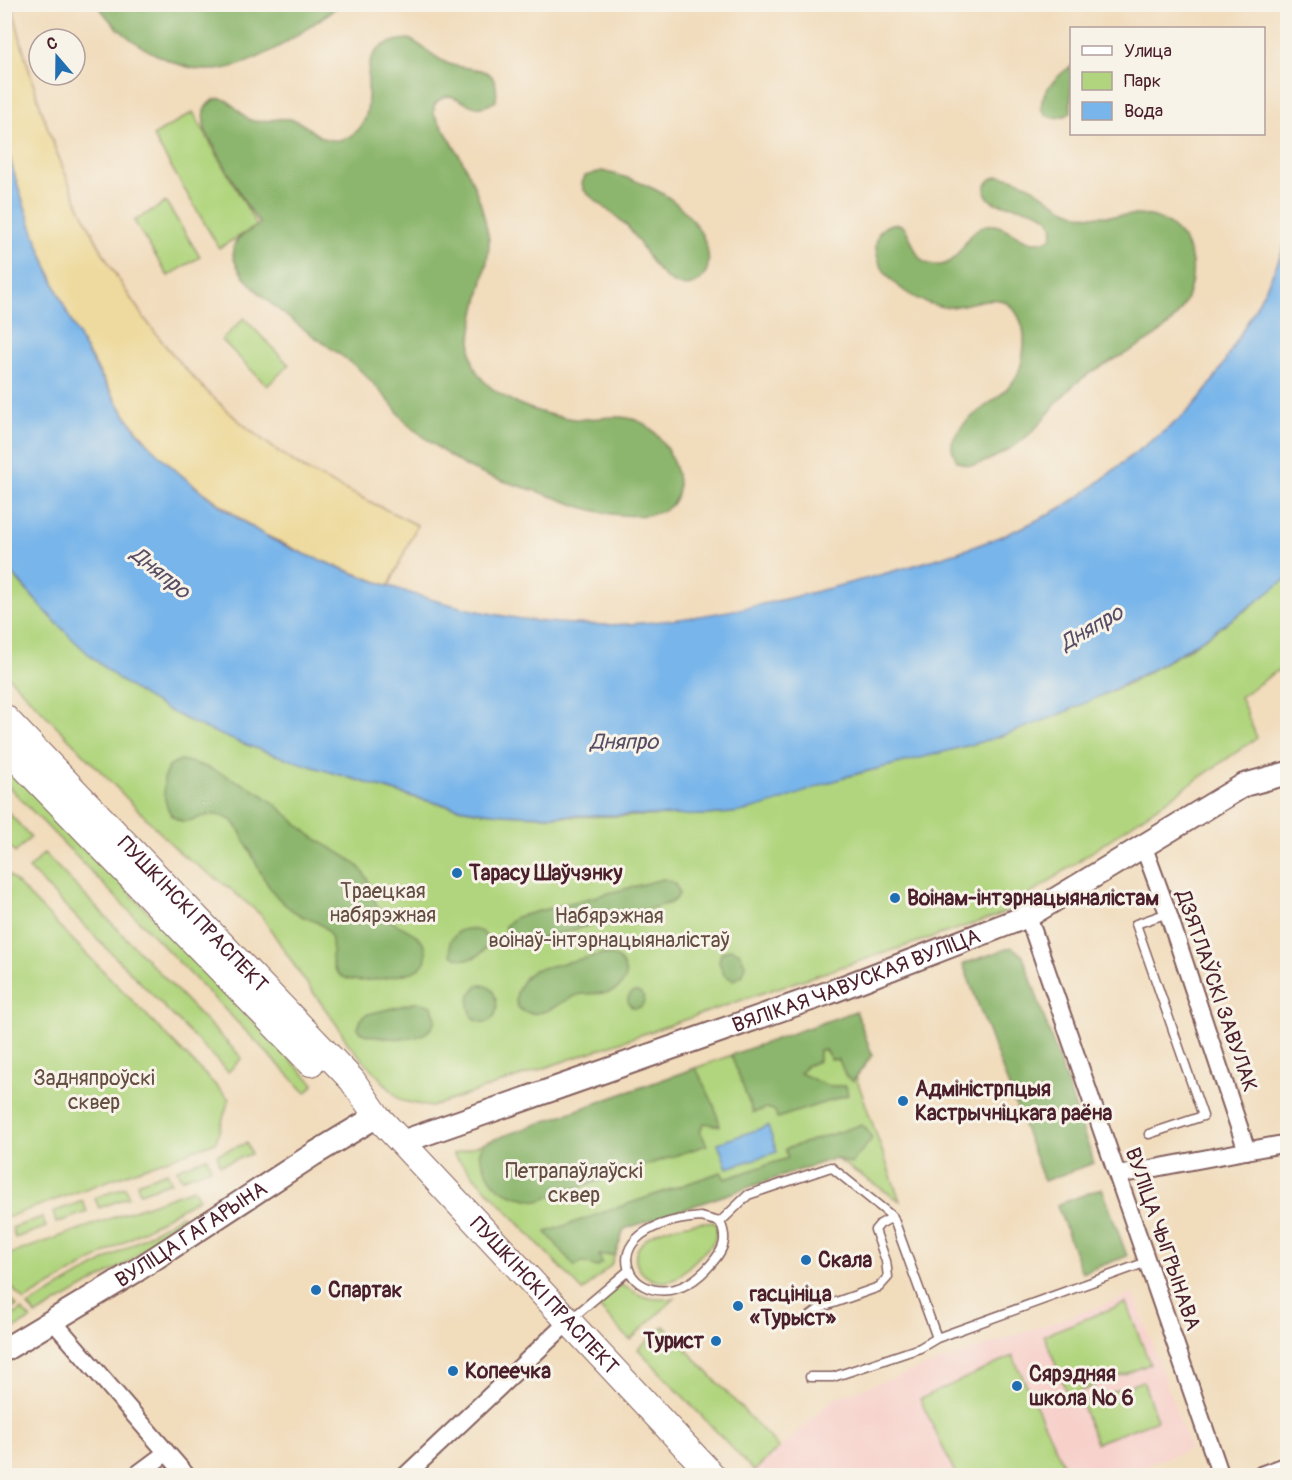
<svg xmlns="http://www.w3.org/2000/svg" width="1292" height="1480" font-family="Pangolin,sans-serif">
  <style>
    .built { fill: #f7d0ca }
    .green { fill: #b1d57e; stroke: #7e7a54; stroke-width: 1.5 }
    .forest { fill: #8cb66d; stroke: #6b6a4c; stroke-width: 1.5 }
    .sand { fill: #eeda9e; stroke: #9c7c64; stroke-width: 1.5 }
    .water { fill: #78b5ea; stroke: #616a8a; stroke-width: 1.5 }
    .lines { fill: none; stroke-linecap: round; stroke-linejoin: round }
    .service-casing { stroke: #84615e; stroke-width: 11 }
    .minor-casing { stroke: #84615e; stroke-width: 20 }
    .secondary-casing { stroke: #84615e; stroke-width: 26 }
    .primary-casing { stroke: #84615e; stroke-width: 28 }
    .service { stroke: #fff; stroke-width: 8 }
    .minor { stroke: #fff; stroke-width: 16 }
    .secondary { stroke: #fff; stroke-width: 22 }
    .primary { stroke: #fff; stroke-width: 26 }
    .poi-dot { fill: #1f6fb2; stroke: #f7f3e8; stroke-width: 2 }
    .labels { text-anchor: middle; stroke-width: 6; stroke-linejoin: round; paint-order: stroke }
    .poi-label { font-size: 21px; font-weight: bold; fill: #4a1f2b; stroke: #f7f3e8; text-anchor: start }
    .park-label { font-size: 21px; fill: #644c40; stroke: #f7f3e8 }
    .street-label { font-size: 21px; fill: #4a1f2b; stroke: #f7f3e8 }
    .water-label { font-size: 22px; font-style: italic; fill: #584c64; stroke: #f7f3e8 }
  </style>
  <rect width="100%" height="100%" fill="#f7f3e8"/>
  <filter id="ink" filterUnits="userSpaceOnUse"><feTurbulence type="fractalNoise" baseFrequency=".0167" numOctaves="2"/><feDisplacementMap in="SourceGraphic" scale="12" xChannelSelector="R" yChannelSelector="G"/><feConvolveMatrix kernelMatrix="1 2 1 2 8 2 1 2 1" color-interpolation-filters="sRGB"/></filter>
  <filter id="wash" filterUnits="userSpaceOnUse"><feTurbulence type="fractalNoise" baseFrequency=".008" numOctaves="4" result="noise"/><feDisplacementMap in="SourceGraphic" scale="24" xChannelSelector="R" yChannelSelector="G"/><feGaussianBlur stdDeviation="1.35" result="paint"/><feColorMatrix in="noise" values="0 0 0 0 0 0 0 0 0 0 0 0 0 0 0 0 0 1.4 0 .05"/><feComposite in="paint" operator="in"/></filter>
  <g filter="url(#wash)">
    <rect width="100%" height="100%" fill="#f1dcbc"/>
    <path class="built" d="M1134 1294 1190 1449 1121 1475 754 1476 752 1473 835 1398Z"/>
    <path class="green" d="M193 112 257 226 219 248 153 136Z
      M166 202 200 257 168 276 134 221Z
      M244 318 289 365 267 386 222 340Z
      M4 565C40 606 77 647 120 680 189 731 276 756 357 780 398 793 441 807 484 812 557 820 632 815 706 815L735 812 842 778 1001 736 1061 714 1127 684 1187 650 1246 610 1287 578V664L1240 697 1257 738 1025 898 1026 902 994 917 774 989 431 1107 403 1101 398 1098 347 1042 339 1028 300 974 261 915 228 887 180 853 5 673Z
      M4 762 314 1084 306 1093 5 783Z
      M5 809 31 837 15 853 5 841Z
      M44 853 242 1058 228 1072 29 869Z
      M5 871 229 1099 216 1142 5 1218Z
      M856 1011 872 1055 856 1077 900 1201 835 1158 624 1229 611 1265 583 1291 453 1154Z
      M247 1143 251 1154 220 1165 217 1154Z
      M207 1157 211 1168 181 1179 177 1169Z
      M167 1172 171 1182 140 1193 137 1183Z
      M125 1187 129 1197 99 1208 95 1198Z
      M193 1189 199 1198 24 1301 5 1280V1256Z
      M83 1201 87 1212 56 1223 53 1212Z
      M182 1215 184 1218 127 1263 36 1315 28 1306Z
      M42 1217 46 1227 15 1238 12 1228Z
      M701 1222H713L717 1226 716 1236 713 1243 677 1278C654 1291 623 1266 641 1244 654 1227 682 1225 701 1222Z
      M618 1285C626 1286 629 1289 636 1293 648 1300 662 1300 675 1298L630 1340 597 1305Z
      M4 1292 17 1306 5 1313H4Z
      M1126 1303 1150 1364 1068 1396 1044 1335Z
      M22 1310 31 1319 5 1334V1320Z
      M664 1326 779 1448 754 1471 638 1349Z
      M1013 1356 1068 1475H956L920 1399Z
      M1143 1381 1157 1420 1096 1443 1081 1403Z"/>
    <path class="forest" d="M98 5H340C308 28 264 62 223 69 201 73 177 65 157 55 134 44 112 26 98 5Z
      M409 39C424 46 434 58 449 64 473 73 501 61 496 101 490 104 485 108 478 107 459 105 452 85 434 105V114C456 148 476 180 485 220 486 228 489 235 489 243 489 279 459 339 476 370 492 399 543 416 575 419 600 421 623 410 646 425 666 438 693 489 668 508 653 518 629 516 612 514 587 511 566 501 542 493 516 484 486 478 462 464 446 455 431 442 416 431 406 425 400 415 393 406 381 392 369 377 354 365 333 347 209 275 237 240 242 234 253 229 260 224L246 204 205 130C203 119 201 108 212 101 229 90 238 117 253 121 267 124 279 115 294 120 311 126 318 142 338 140 346 139 352 136 358 130 385 101 341 44 409 39Z
      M1071 66V113C1054 123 1034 117 1044 95 1050 83 1061 73 1071 66Z
      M602 171C628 177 656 186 677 204 690 216 706 235 708 254 712 276 693 294 672 282 651 270 642 242 626 225 613 212 596 203 584 190L582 183 585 176Z
      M998 176C1032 177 1051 209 1084 215 1122 222 1155 199 1184 240 1192 253 1194 269 1191 284 1179 342 1120 349 1079 381 1059 396 1050 414 1033 431 1021 443 987 465 970 465 966 466 961 463 957 461 954 455 950 447 953 440 965 413 999 403 1015 379 1020 371 1022 363 1023 354 1025 343 1025 333 1021 322 1003 278 969 313 938 306 911 300 877 277 876 247 876 239 878 231 885 227 913 211 909 256 926 263 962 276 961 229 987 225 1011 222 1024 253 1051 238 1063 208 1012 207 995 203 980 194 983 181 998 176Z
      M181 760C205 764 252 786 271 801 284 811 296 823 309 834 325 846 344 853 358 866 375 882 370 904 386 917 399 929 422 931 426 951 428 963 420 970 409 973 388 977 333 995 332 957 332 946 335 938 325 928 318 921 310 920 302 916 294 912 286 906 280 900 258 877 251 847 234 822 227 818 220 814 212 815 203 815 194 821 185 821 166 821 163 795 164 780 165 768 171 764 181 760Z
      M663 879C673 881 677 884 679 894L676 899 670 903 522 944 508 942 505 938V926L516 917Z
      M466 929C510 929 477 974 451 954L450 941 459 931Z
      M1012 947 1023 956 1094 1163 1044 1181 963 964Z
      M730 949 739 952 745 964 743 975 733 980 724 975 719 962 721 953Z
      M602 954C617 955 625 961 626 977 624 981 622 986 618 988 607 997 590 991 577 995 561 1001 547 1016 529 1013 505 1009 519 979 534 970Z
      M479 985C486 985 492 987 494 994 508 1029 462 1034 470 994Z
      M628 1000a8 8 0 1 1 16 0a8 8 0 1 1-16 0Z
      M418 1002 432 1006 436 1019C429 1040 407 1040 388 1038 378 1037 369 1037 360 1032L358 1028 362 1017 368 1014Z
      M856 1011 872 1055 853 1081 846 1077 839 1060 831 1059 825 1050H819V1061L806 1066 800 1073C822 1082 819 1087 846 1086L848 1095 777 1118 775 1111 767 1108 753 1113 731 1055Z
      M696 1068 714 1105 720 1126 704 1123 700 1131 707 1145 538 1201C500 1194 493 1190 479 1153L484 1143Z
      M860 1125 865 1127 872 1138C866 1149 857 1153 852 1164L835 1158 624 1229 615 1255H599L602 1263 597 1267 582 1262 575 1267 546 1232 721 1172 725 1179 788 1158 785 1149Z
      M1102 1188 1127 1256 1082 1273 1057 1205Z"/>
    <path class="sand" d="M4 5H12C56 192 135 362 303 468 314 475 327 480 339 487 365 499 391 512 417 525L389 586 307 555 259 532 186 479 155 452 123 412 72 326 33 231 16 180 5 140Z"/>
    <path class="water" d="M4 140C28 224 58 305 103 380 119 406 136 433 158 454 187 482 224 510 258 531 281 546 309 556 335 566 426 603 529 630 629 624 707 619 785 600 861 580 935 560 1015 539 1080 496 1096 485 1111 472 1126 460 1148 442 1172 428 1192 407 1211 387 1225 362 1238 338 1257 306 1274 275 1287 240V578C1202 646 1108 700 1004 735 964 748 922 757 881 768 867 771 853 774 840 779 805 790 775 806 739 812 704 817 668 815 633 815 584 815 533 818 484 812 440 806 396 792 354 779 274 756 188 730 120 680 76 647 40 606 5 565Z
      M768 1126 777 1152 727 1168 718 1143Z"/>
  </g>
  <g filter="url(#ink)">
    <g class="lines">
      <defs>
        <path id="service" d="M1149 1134 1203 1116 1136 924 1168 913
          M701 1217 720 1222C728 1239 724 1249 712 1263 646 1342 565 1227 701 1217Z
          M720 1222 748 1195 831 1167 893 1217 937 1338 1147 1262
          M571 1319 628 1271
          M805 1320 822 1307 879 1287 888 1277 886 1261 875 1230 880 1224 893 1217
          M810 1377H833L920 1348 937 1338"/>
        <path id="minor" d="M1143 845 1168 913 1247 1151
          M1028 916 1221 1476
          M1118 1175 1288 1143
          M53 1321 187 1476
          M135 1476 166 1453
          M405 1476 569 1321
          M1258 1476 1288 1465"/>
        <g id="secondary">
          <path id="s1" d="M402 1142 828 993 1028 916 1244 785 1288 773"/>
          <path id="s2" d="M4 1350 137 1270 314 1154 377 1116"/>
        </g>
        <g id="primary">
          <path id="s3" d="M4 717 352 1080 377 1116 713 1476"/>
          <path d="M4 746 311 1063"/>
        </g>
      </defs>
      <use href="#service" class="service-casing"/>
      <use href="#minor" class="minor-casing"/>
      <use href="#secondary" class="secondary-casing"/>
      <use href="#primary" class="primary-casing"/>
      <use href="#service" class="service"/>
      <use href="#minor" class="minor"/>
      <use href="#secondary" class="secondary"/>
      <use href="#primary" class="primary"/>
    </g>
  </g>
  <g class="poi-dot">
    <circle cx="457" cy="873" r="6"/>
    <circle cx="895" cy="898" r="6"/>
    <circle cx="903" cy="1101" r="6"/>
    <circle cx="806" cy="1260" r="6"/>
    <circle cx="316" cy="1290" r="6"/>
    <circle cx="738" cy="1306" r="6"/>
    <circle cx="716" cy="1341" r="6"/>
    <circle cx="453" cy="1371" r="6"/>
    <circle cx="1017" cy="1386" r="6"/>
  </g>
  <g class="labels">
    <g class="poi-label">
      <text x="469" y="880">Тарасу Шаўчэнку</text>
      <text x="907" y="905">Воінам-інтэрнацыяналістам</text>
      <text x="915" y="1096">Адміністрпцыя<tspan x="915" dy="24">Кастрычніцкага раёна</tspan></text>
      <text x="818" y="1267">Скала</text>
      <text x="328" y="1297">Спартак</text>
      <text x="750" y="1301">гасцініца<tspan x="750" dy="24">«Турыст»</tspan></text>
      <text x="704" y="1348" text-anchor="end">Турист</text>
      <text x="465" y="1378">Копеечка</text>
      <text x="1029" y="1381">Сярэдняя<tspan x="1029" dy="24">школа № 6</tspan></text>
    </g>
    <g class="park-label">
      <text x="383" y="898">Траецкая<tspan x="383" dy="24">набярэжная</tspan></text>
      <text x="609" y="923">Набярэжная<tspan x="609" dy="24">воінаў-інтэрнацыяналістаў</tspan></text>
      <text x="94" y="1085">Задняпроўскі<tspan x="94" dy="24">сквер</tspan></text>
      <text x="574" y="1178">Петрапаўлаўскі<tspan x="574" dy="24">сквер</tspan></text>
    </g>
    <g class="street-label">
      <text dy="7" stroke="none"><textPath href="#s3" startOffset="273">ПУШКІНСКІ ПРАСПЕКТ</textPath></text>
      <text dy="7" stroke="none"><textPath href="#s1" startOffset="482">ВЯЛІКАЯ ЧАВУСКАЯ ВУЛІЦА</textPath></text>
      <text transform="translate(1217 991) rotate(71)" y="7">ДЗЯТЛАЎСКІ ЗАВУЛАК</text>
      <text dy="7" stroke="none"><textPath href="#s2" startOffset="220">ВУЛІЦА ГАГАРЫНА</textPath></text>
      <text transform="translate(1163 1239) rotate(71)" y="7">ВУЛІЦА ЧЫГРЫНАВА</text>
      <text dy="7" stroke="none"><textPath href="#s3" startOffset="792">ПУШКІНСКІ ПРАСПЕКТ</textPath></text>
    </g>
    <g class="water-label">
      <text transform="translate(161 572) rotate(39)" y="8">Дняпро</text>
      <text transform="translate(1091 627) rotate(-30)" y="8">Дняпро</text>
      <text x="624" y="749">Дняпро</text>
    </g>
  </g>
  <rect width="1292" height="1480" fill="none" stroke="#f7f3e8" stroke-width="24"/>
  <rect x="1070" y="27" width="195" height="108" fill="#f7f3e8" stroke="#b29e9c" stroke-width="1.5"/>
  <rect x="1082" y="46" width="30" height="9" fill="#ffffff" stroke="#b29e9c" stroke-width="1.5"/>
  <text x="1124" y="57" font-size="18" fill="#4a1f2b">Улица</text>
  <rect x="1082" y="72" width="30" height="18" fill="#b1d57e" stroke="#b29e9c" stroke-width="1.5"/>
  <text x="1124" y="87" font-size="18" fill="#4a1f2b">Парк</text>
  <rect x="1082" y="102" width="30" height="18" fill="#78b5ea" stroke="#b29e9c" stroke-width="1.5"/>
  <text x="1124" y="117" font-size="18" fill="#4a1f2b">Вода</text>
  <g transform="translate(57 57) rotate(340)"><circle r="28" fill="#f7f3e8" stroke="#b29e9c" stroke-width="1.5"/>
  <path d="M0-4.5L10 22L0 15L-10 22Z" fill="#1f6fb2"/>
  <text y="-9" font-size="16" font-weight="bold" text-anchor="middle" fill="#4a1f2b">С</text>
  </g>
</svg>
